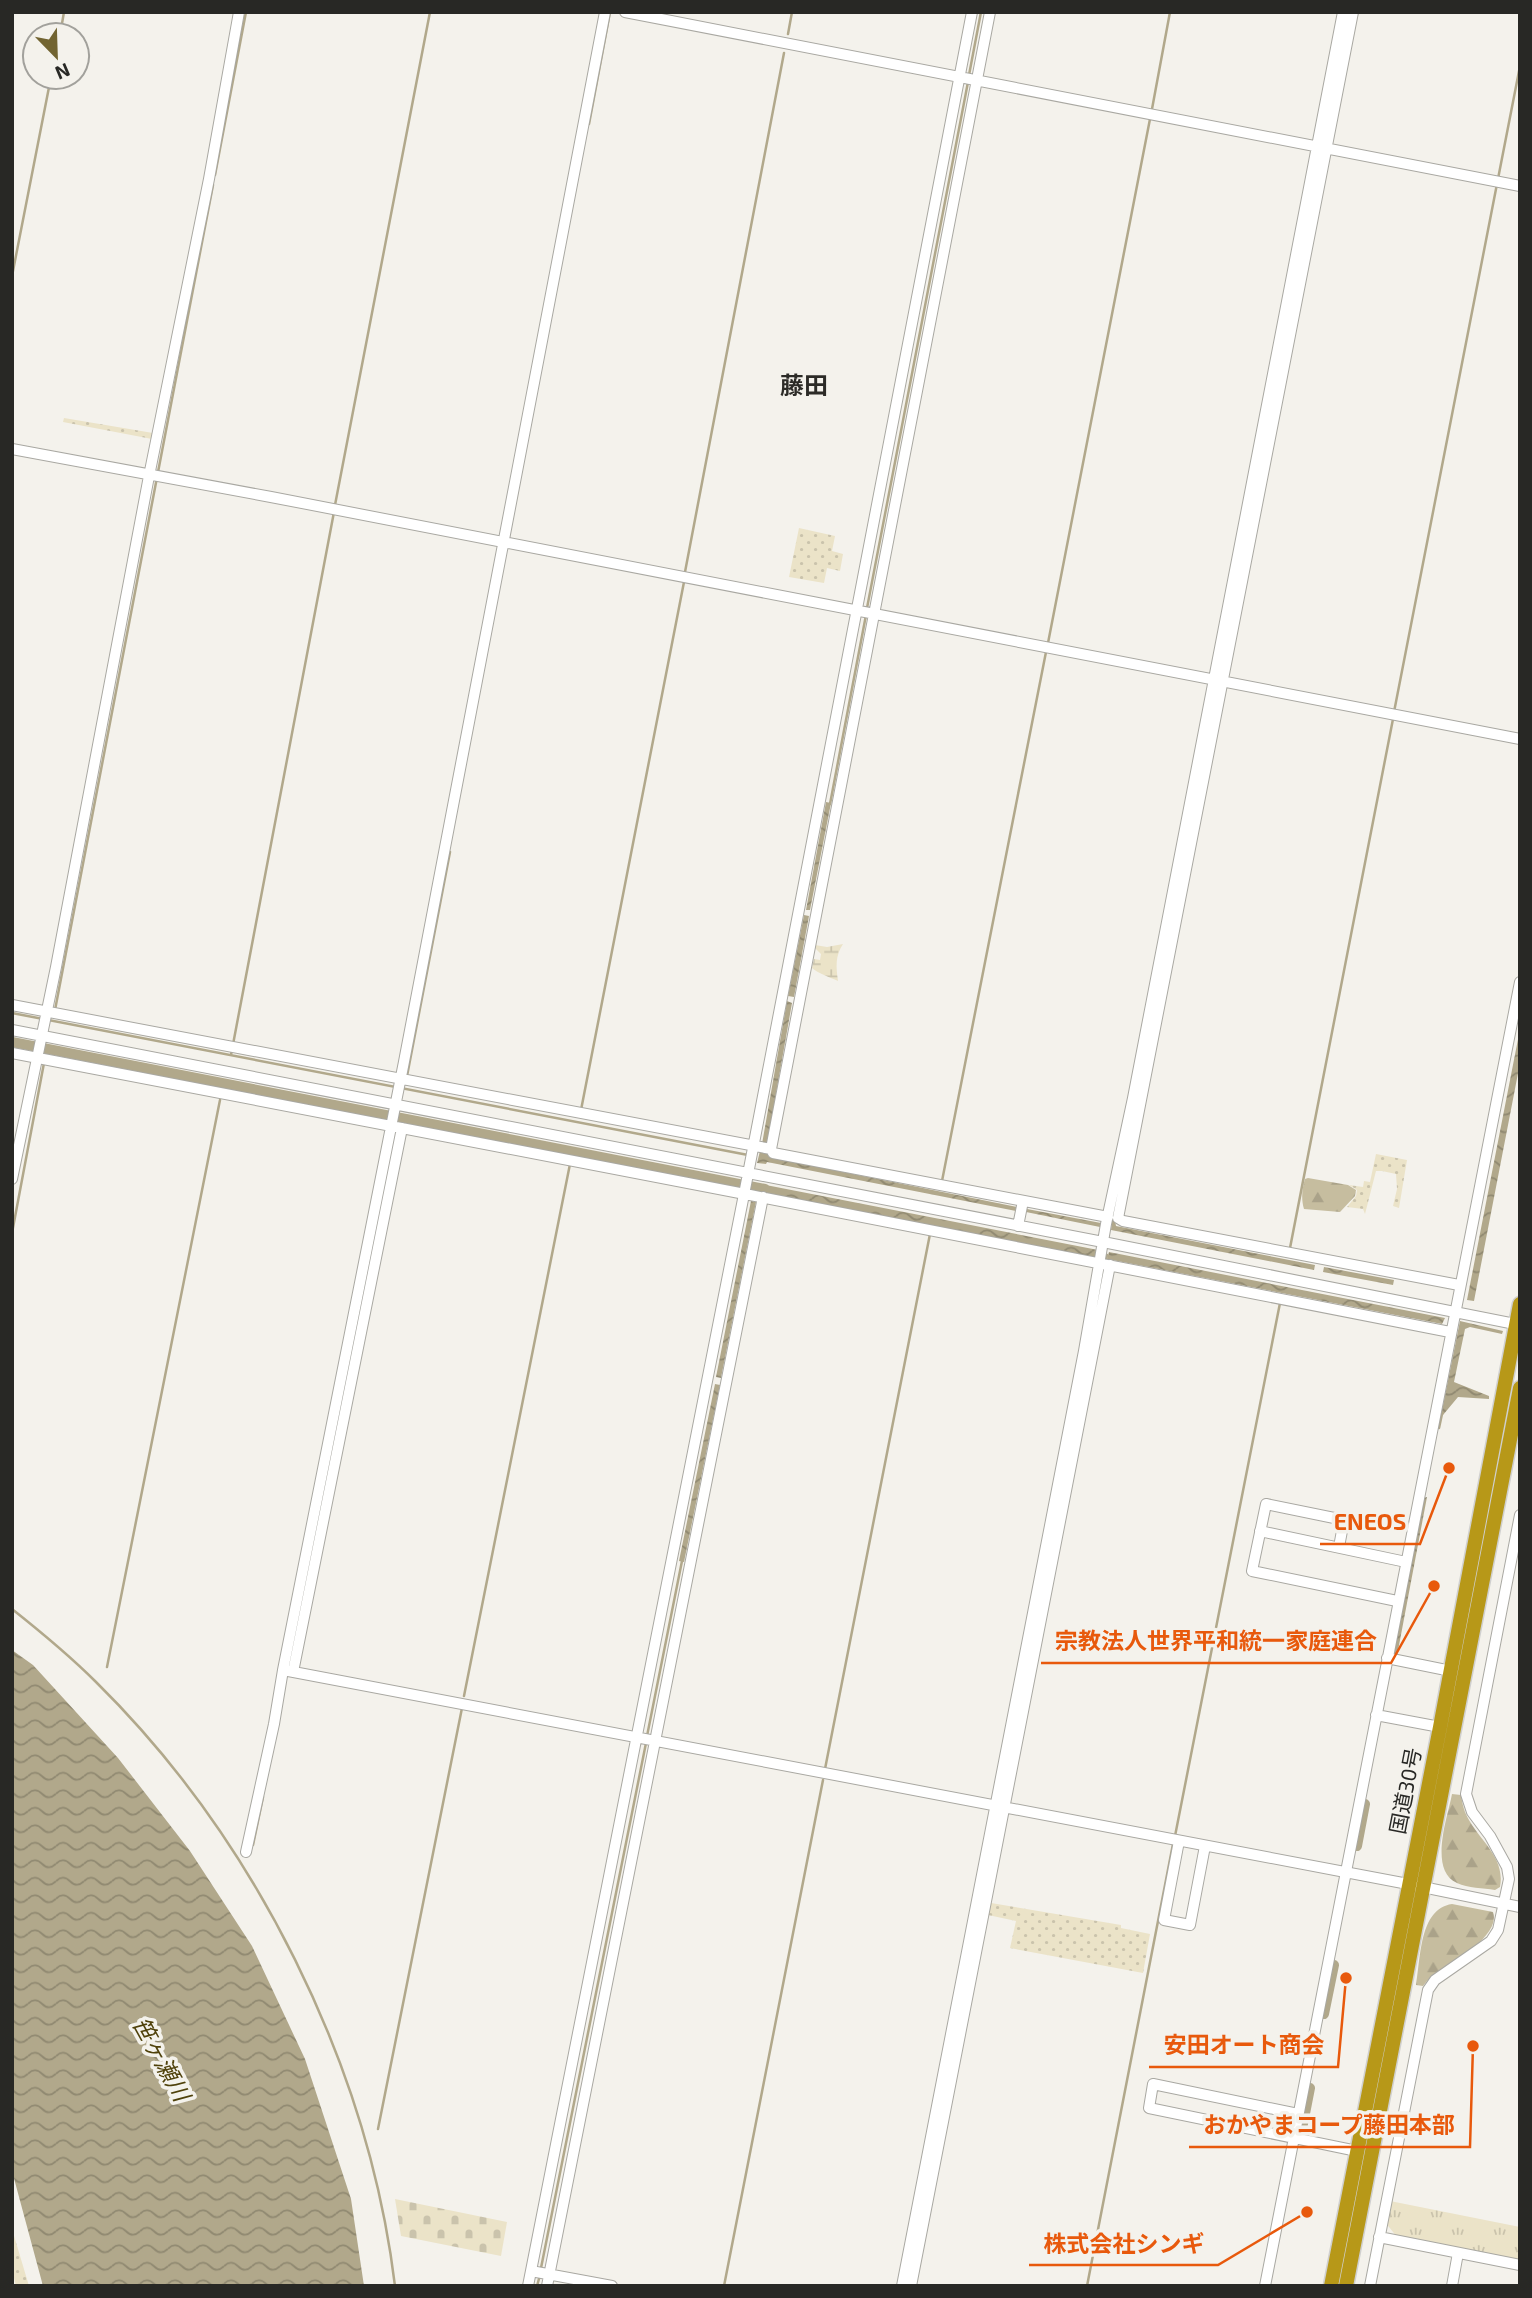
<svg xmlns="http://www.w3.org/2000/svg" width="1532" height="2298" font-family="'Exo 2','Noto Sans JP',sans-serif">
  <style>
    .grass { fill: url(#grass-dots) }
    .forest { fill: url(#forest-firs) }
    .wetland { fill: url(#wetland-marsh) }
    .cemetery { fill: url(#cemetery-stones) }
    .park { fill: url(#park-tufts) }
    .water { fill: url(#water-waves) }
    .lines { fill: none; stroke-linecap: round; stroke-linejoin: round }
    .stream { stroke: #b1a88b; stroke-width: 2.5 }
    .canal { stroke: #b1a88b; stroke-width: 10 }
    .minor-casing { stroke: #a9a8a2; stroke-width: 12 }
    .highway-casing { stroke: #d0d0cf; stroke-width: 17 }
    .minor { stroke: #fff; stroke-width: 10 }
    .highway { stroke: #b79818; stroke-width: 14 }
    .labels { text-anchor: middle; stroke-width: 7; stroke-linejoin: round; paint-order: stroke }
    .street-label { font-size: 21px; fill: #282825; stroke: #f4f2ec }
    .water-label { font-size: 23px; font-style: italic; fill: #4f410a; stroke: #f4f2ec }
    .quarter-label { font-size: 24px; font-weight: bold; fill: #2c2b27; stroke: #f4f2ec }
    .leader { fill: none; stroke: #e8590c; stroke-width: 2.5 }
    .callout-dot { fill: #e8590c; stroke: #f4f2ec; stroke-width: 2.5 }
    .callout-label { font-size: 23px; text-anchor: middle; font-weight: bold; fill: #e8590c; stroke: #f4f2ec; stroke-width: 7; stroke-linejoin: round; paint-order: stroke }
  </style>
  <defs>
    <pattern id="grass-dots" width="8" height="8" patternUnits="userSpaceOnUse" patternTransform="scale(1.75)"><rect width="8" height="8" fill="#ebe3c8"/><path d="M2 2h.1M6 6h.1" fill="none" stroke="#cac3ac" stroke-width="1.8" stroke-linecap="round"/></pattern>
    <pattern id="forest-firs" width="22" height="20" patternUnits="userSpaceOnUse" patternTransform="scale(1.75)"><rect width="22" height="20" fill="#c6bd9f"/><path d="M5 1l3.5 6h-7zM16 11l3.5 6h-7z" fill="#aaa289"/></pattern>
    <pattern id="wetland-marsh" width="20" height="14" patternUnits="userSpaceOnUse" patternTransform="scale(1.75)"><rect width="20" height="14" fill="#ebe3c8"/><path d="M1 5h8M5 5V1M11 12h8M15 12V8" fill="none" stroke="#cac3ac"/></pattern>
    <pattern id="cemetery-stones" width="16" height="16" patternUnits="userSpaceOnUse" patternTransform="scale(1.75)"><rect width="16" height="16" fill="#ebe3c8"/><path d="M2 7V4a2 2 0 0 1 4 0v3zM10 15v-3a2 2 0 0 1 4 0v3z" fill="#cac3ac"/></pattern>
    <pattern id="park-tufts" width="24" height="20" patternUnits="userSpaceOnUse" patternTransform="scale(1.75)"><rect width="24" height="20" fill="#ebe3c8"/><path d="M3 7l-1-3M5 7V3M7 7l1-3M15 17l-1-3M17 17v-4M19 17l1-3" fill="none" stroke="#cac3ac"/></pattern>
    <pattern id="water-waves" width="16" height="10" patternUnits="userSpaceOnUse" patternTransform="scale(1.75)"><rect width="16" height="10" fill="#b1a88b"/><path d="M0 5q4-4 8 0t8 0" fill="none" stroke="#908971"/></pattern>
  </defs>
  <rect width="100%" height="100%" fill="#f4f2ec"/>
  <path class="grass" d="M64 418 153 433 152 439 63 422Z
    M799 528 835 536 832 551 843 554 840 571 827 568 824 583 789 577Z
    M1376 1154 1407 1160 1399 1208 1393 1206 1397 1189 1396 1174 1382 1171H1376L1365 1214 1363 1209 1347 1207 1356 1196 1357 1190 1349 1185 1363 1187 1364 1181 1370 1182Z
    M991 1903 1121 1925V1928L1150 1934 1143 1973 1010 1948 1016 1921 988 1915Z
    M12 2229 29 2286H16L12 2270Z"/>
  <path class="forest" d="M1308 1178 1348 1185 1356 1190 1355 1196 1340 1212 1304 1209C1301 1199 1302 1189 1305 1179Z
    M1452 1794 1461 1795C1462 1801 1463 1807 1465 1812 1476 1839 1506 1855 1500 1887L1495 1890C1483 1888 1468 1888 1457 1883 1428 1870 1448 1816 1452 1794Z
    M1452 1904 1493 1912C1502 1937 1445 1967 1427 1981L1423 1986 1416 1985C1421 1958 1419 1909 1452 1904Z"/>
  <path class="wetland" d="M843 944C835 956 836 967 838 981 832 978 817 973 812 968L814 959 820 960 821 954 815 948V945L827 947Z"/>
  <path class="cemetery" d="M395 2199 507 2222 501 2256 401 2236Z"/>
  <path class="park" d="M1390 2201 1520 2227V2261L1397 2237 1385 2222Z"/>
  <path class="water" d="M826 802 831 803 810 910H806Z
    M804 915 809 916 794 997 788 996Z
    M787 1001 792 1003 767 1145 762 1144Z
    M1520 1029V1063L1474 1301 1467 1300Z
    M760 1151H766L769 1157 1017 1207 1016 1211 767 1162 766 1164 757 1163Z
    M755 1183 1098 1250V1255L1094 1258 753 1191Z
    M751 1201 756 1202 721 1378 716 1377Z
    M1027 1209 1101 1223 1100 1227 1026 1212Z
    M1112 1219 1115 1220 1116 1226 1315 1265 1314 1270 1111 1230Z
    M1109 1252 1445 1318 1442 1324 1107 1259Z
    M1324 1267 1394 1280 1393 1285 1323 1272Z
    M1460 1321 1503 1331 1502 1334 1470 1327 1465 1329 1454 1382 1489 1396V1399L1458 1397 1443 1415H1441Z
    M715 1384 720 1385 684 1562 679 1561Z
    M1427 1497 1397 1656 1393 1655 1423 1498Z
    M12 1650 33 1665 118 1758 190 1851 252 1946 305 2059 351 2199 364 2286H43L12 2171Z"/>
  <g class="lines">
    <path class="stream" d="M788 34 792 12
      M60 35 64 12
      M969 75 981 12
      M1152 109 1170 12
      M589 124 610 12
      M215 175 246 12
      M12 276 51 77
      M335 505 430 12
      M685 572 784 53
      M867 608 968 82
      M1048 643 1150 119
      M1394 712 1520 66
      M830 804 866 615
      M55 1010 213 185
      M12 1013 748 1155
      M46 1054 47 1049
      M231 1055 334 512
      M407 1076 450 852
      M223 1087 224 1083
      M581 1110 684 582
      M398 1122 399 1117
      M571 1155 572 1152
      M942 1181 1046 652
      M12 1233 44 1063
      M1290 1248 1393 719
      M1106 1260 1107 1255
      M1100 1293 1104 1271
      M1439 1428 1442 1414
      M12 1609C41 1632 70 1656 96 1682 255 1839 368 2064 395 2286
      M107 1667 220 1100
      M289 1667 396 1134
      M464 1696 570 1164
      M647 1736 682 1561
      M825 1769 930 1234
      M1175 1836 1280 1303
      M253 1845 263 1797
      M378 2129 462 1708
      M541 2268 646 1743
      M537 2286 540 2275
      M724 2286 823 1780
      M1087 2286 1173 1844"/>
    <path class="canal" d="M12 1042 765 1189
      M1357 1846 1365 1804
      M1324 2014 1334 1965
      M1301 2134 1310 2088"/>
    <defs>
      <path id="minor" d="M625 12 1520 186
        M990 12 771 1149 773 1153 1108 1217
        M1353 12 1118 1218 1123 1221 1459 1285
        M12 449 271 497 1520 739
        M12 1005 771 1149
        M12 1030 1103 1242 1520 1325
        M12 1053 750 1195 1450 1332
        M12 1179 56 967 149 476 209 179 239 12
        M1018 1226 1023 1201
        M1260 1531 1406 1562
        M1339 1547 1344 1520 1266 1504 1252 1571 1397 1601
        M1387 1658 1451 1671
        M283 1670 1408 1884 1520 1907
        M293 1672 402 1128
        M1376 1715 1440 1727
        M1179 1841 1164 1920 1190 1925 1205 1846
        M246 1852 274 1724 283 1670C394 1118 502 566 605 12
        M1298 2114 1153 2084 1149 2108 1357 2151
        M1379 2237 1520 2265
        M531 2271 612 2286
        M528 2286 748 1174 972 12
        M547 2286 763 1197
        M902 2286 1084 1351 1106 1224 1133 1098 1343 12
        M911 2286 1110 1265
        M1265 2286 1520 982
        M1370 2286 1428 1990 1435 1980 1491 1941 1498 1930 1509 1879 1507 1867 1490 1836 1472 1812 1466 1794 1520 1515
        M1452 2286 1458 2253"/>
      <path id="highway" d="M1331 2286 1440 1727 1520 1304
        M1346 2286 1520 1388"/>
    </defs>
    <use href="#minor" class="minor-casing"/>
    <use href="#highway" class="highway-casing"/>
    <use href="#minor" class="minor"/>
    <use href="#highway" class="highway"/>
  </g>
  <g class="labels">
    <g class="street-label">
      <text transform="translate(1406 1791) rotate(-79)" y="7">国道30号</text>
    </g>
    <g class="water-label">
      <text transform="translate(161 2059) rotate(61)" y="8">笹ヶ瀬川</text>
    </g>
    <g class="quarter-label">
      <text x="804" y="394">藤田</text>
    </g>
  </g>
  <path class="leader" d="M1449 1468L1420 1544H1320M1434 1586L1391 1663H1041M1346 1978L1338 2067H1149M1473 2046L1470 2147H1189M1307 2212L1218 2265H1029"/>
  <g class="callout-dot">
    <circle cx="1449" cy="1468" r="7"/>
    <circle cx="1434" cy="1586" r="7"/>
    <circle cx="1346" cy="1978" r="7"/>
    <circle cx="1473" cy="2046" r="7"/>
    <circle cx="1307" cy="2212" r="7"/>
  </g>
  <g class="callout-label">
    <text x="1370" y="1530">ENEOS</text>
    <text x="1216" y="1649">宗教法人世界平和統一家庭連合</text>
    <text x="1244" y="2053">安田オート商会</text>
    <text x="1329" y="2133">おかやまコープ藤田本部</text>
    <text x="1124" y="2252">株式会社シンギ</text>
  </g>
  <rect width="1532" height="2298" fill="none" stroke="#282825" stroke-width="28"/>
  <g transform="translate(56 56) rotate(157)"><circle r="33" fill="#f4f2ec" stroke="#a2a19c" stroke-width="2"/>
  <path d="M0-5L12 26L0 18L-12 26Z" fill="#726431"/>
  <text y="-10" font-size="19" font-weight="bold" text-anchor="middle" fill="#282825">N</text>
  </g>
</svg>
